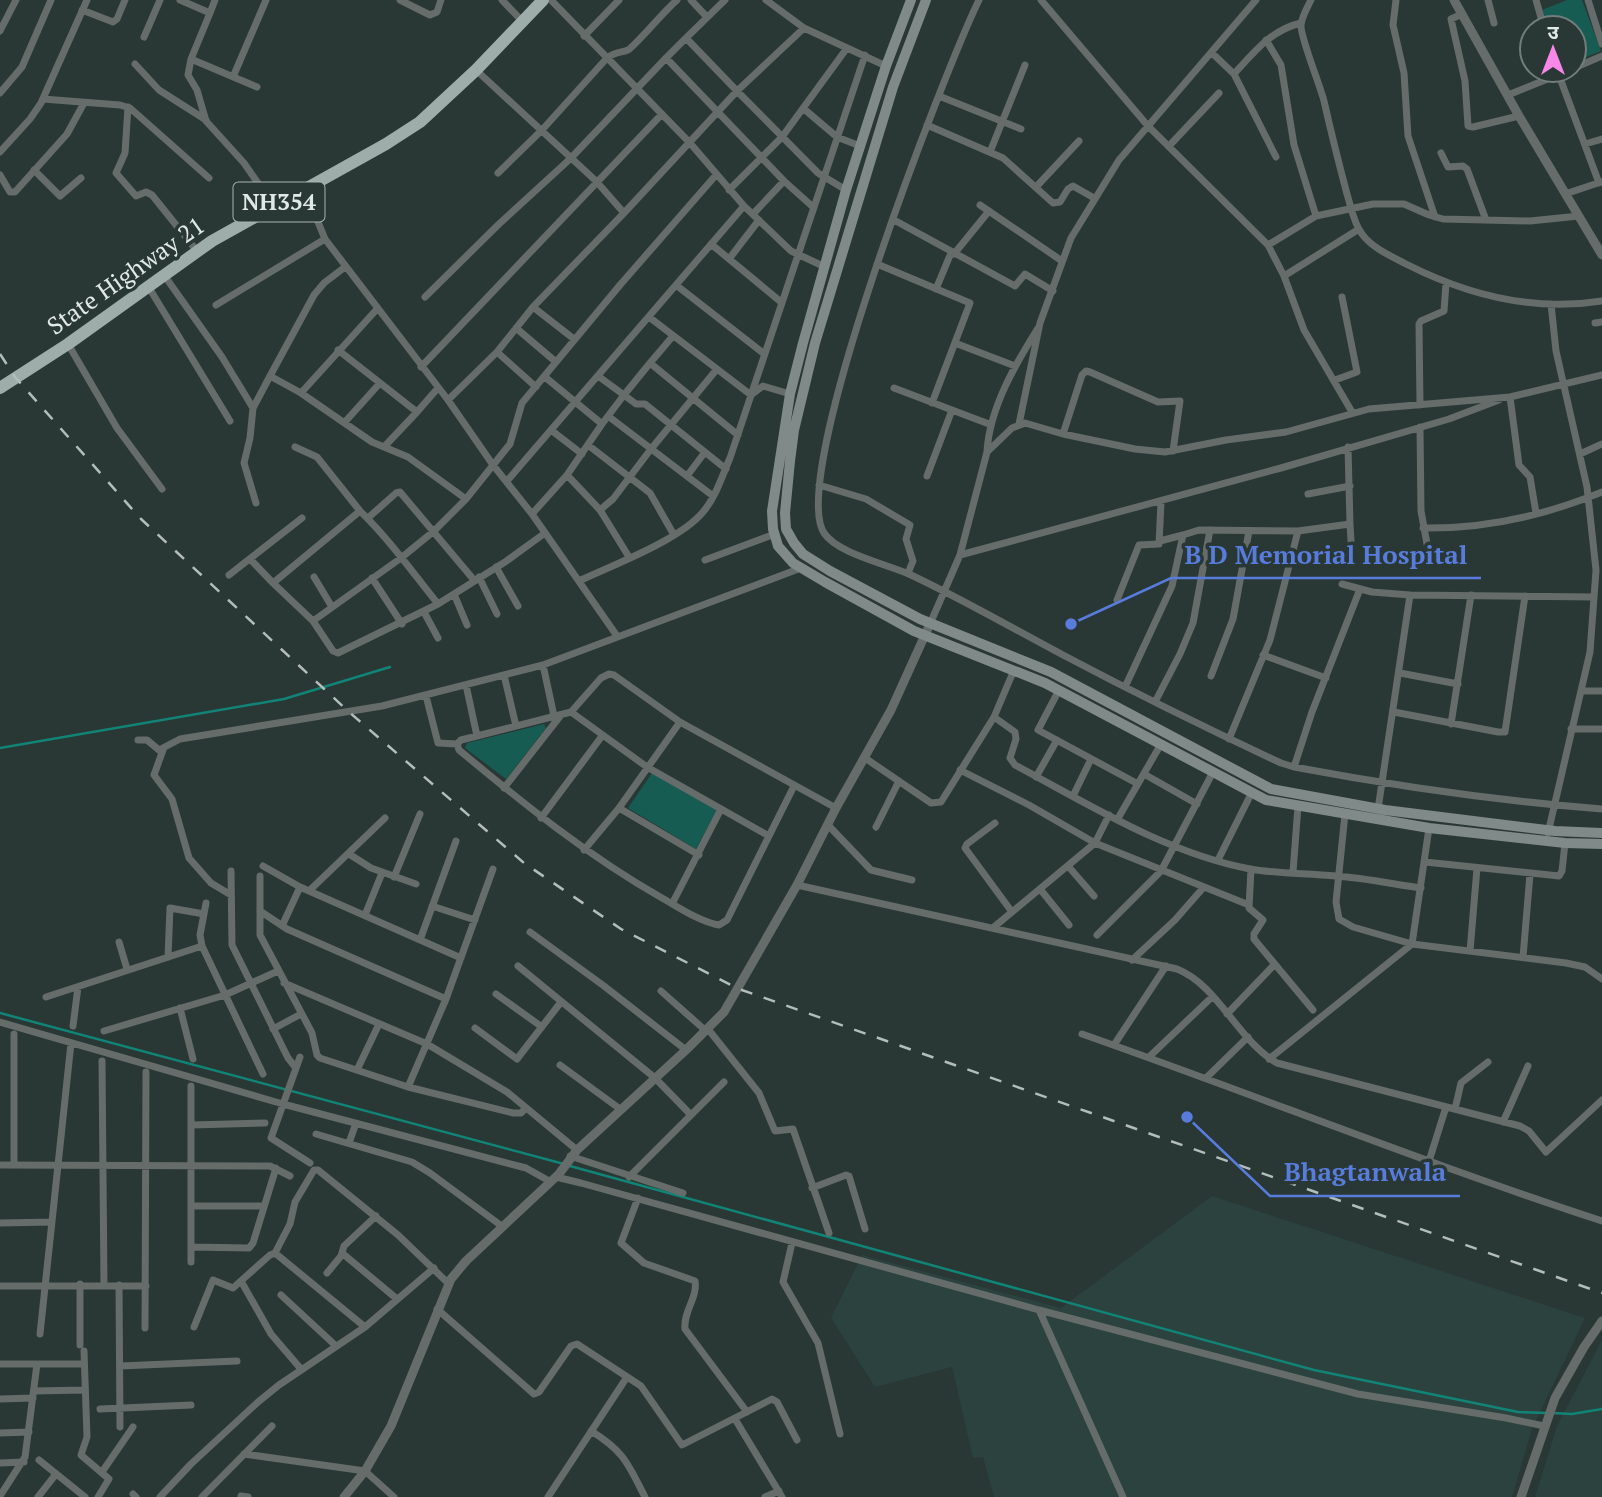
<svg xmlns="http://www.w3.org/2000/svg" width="1602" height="1497" font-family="'PT Serif','Noto Sans Devanagari',serif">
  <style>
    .built { fill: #2b423e }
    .green { fill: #175c53 }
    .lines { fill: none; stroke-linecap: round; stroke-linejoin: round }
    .stream { stroke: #118477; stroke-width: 2.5 }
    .minor { stroke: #656c6a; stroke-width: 7 }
    .tertiary { stroke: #656c6a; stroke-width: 9 }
    .secondary { stroke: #808a88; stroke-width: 10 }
    .trunk { stroke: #9eadaa; stroke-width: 12 }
    .rail { stroke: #b3bdbb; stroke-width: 2.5; stroke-dasharray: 12 12; stroke-linecap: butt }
    .labels { text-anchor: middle; stroke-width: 7; stroke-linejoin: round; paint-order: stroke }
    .shield { fill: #293735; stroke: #a9b4b2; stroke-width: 2 }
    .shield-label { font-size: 23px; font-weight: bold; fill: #e0e9e7 }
    .street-label { font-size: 24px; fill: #e0e9e7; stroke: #293735 }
    .leader { fill: none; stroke: #587cdc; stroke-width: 2.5 }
    .callout-dot { fill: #587cdc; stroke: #293735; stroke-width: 2.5 }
    .callout-label { font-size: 26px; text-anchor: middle; font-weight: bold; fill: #587cdc; stroke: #293735; stroke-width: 7; stroke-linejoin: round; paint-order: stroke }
  </style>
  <rect width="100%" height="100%" fill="#293735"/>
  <path class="built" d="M1212 1196 1585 1318 1532 1429 1512 1497H994L983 1457 973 1458 952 1367 875 1387 831 1318 862 1255 1061 1308Z
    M1602 1340V1497H1535L1557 1426Z"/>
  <path class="green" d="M1567 0H1582L1601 51 1574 62V28H1548L1542 10Z
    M544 724 546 728 506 779 465 748 467 743Z
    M652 773 718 808 696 849 628 808Z"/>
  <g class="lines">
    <path class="stream" d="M0 748 284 699 390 667
      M0 1013 564 1164
      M570 1166 1314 1370 1518 1412 1547 1413
      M1553 1413 1572 1414 1602 1409"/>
    <path class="minor" d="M180 0 210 13 215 0
      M400 0 430 15 437 12 441 0
      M502 0 523 22
      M551 0 690 143 744 206
      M691 0 706 16
      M725 0 686 38 737 91 804 28
      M766 0 804 28 886 66
      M979 0C944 72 787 476 824 533 838 554 887 564 911 575 962 599 1012 628 1063 655 1135 693 1208 729 1281 763L1294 767C1395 786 1500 801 1602 809
      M1041 0 1148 126 1268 245 1284 276 1304 330 1352 412
      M1311 0C1307 8 1302 16 1301 25 1300 36 1320 85 1324 101 1331 132 1339 164 1347 194 1351 207 1354 224 1362 234 1372 248 1391 256 1406 264 1467 295 1533 312 1602 301
      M1396 0 1393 25 1404 73 1408 136 1435 217
      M1488 0 1494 23
      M1536 0 1544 28
      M1588 0 1602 44
      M82 10 113 22 117 19 125 0
      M210 13 191 59 188 75 197 90 206 121 244 163 273 205
      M1462 14 1451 19 1465 81 1468 126 1473 127 1519 116
      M0 31 16 0
      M584 36 619 0
      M144 37 160 0
      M686 38 666 58 784 181 753 214
      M1266 40 1281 65 1294 145 1316 216
      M1212 53 1234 74C1254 52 1271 30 1301 23
      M191 59 257 87
      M135 64 159 90 206 120
      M1574 68 1602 56
      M476 70 596 181 624 213
      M1557 70 1599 183
      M1234 74 1276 157
      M233 77 266 0
      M0 93 22 67 51 0
      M1508 95 1570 70
      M939 96 1021 129
      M43 99 120 105 130 108 209 178
      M128 107 125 153 116 173 136 196 146 192 152 195 197 251
      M804 109 837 137 860 146
      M927 125 1003 158 1053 203 1060 202 1068 189 1073 186 1094 198
      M1585 144 1602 139
      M1169 146 1219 93
      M0 152 30 119 41 103 87 0
      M990 152 1025 65
      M1441 153 1448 167 1463 166 1467 169 1486 220
      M34 170 60 196 81 178
      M498 173 542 130 607 58C614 52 620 53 628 50 636 45 665 10 677 0
      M0 175 10 192H15L67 134 84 103
      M784 181 813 207
      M1036 187 1079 141
      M305 190 325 239 448 400 493 465 532 514 617 636
      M729 190 782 137 847 48
      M1565 194 1601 182
      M980 205 1062 261
      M894 220 1015 286 1025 274 1053 291
      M711 244 781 302
      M1268 245 1316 216 1373 204H1404L1429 215 1443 219 1530 221 1579 216
      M954 254 989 211
      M729 259 759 220
      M877 264 970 303 932 403
      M164 275 222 357 253 408 270 376 301 393
      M1284 276 1359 229
      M676 285 763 353
      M148 286 230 421
      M936 289 951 253
      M425 297 499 224 570 159 666 58
      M216 305 325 239
      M533 307 574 339
      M377 309 301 393 372 442 408 457 466 499
      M649 317 751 395 763 386 790 394
      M1595 323 1602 322
      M516 328 556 362
      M955 343 1015 366
      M68 344 117 428 162 489
      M338 350 417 412 384 447
      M497 352 536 387
      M650 363 673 336
      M421 367 662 114
      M270 376 314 295 324 283 345 267
      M598 376 624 395 650 363 738 435
      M545 377 602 424 624 395 636 404H645L726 469
      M1335 380 1357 372 1342 297
      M894 388 989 424
      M1510 397 1519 465 1530 477 1536 513
      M448 400 497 352 533 307 624 213 737 91 818 173 846 190
      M1420 405 1419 324 1421 321 1444 311 1446 283
      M253 408 250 438 244 463 256 503
      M417 412 438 388
      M608 416 713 496
      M344 423 380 383
      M1019 424 1040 323 1071 238 1119 160 1256 0
      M1420 427 1421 511 1429 555
      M551 430 582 454
      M1063 434 1082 375 1086 371 1090 372 1158 402 1180 401 1173 451
      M588 445 650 493 674 535
      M295 447 317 457 360 511
      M987 451C990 407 1015 365 1038 328
      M1580 454 1602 444
      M567 475 600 510 629 557
      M687 476 705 452
      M927 476 952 410
      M507 481 744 206 791 251 823 266
      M819 485 866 499 910 525 906 539 913 561 908 573
      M1308 494 1350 486
      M600 510 613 499 651 449 717 369
      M532 514 567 475 602 424
      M368 518 396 493 400 492 474 580
      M1350 524 1352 558
      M1423 528C1484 529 1546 515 1602 492
      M545 533 505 562 438 604C413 573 389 539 360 511L273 583 313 621 401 558 434 531 466 499 510 444 522 403 620 285 716 175
      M1160 541 1183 535
      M960 555 987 452 1012 428 1025 423 1063 434 1135 449 1165 452 1226 440 1286 432 1369 409 1510 397 1602 375
      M250 559 273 583
      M705 560 775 534
      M496 567 518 606
      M229 575 302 518
      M314 577 332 607
      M479 577 497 614
      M372 578 402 624
      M579 581C613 565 680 540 703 512 716 497 722 476 730 458L865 55
      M1342 584 1372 592 1410 595
      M454 594 467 625
      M1117 600 1139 545 1159 544 1161 502
      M424 612 438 638
      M313 621 333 651 338 653 438 604
      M930 624 960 555 1281 468 1449 419 1499 400
      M1263 655 1326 678
      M543 665 554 716
      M1014 670 994 717 1015 732 1016 739 1010 758 1015 765C1090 805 1166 853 1250 869 1278 874 1308 873 1336 876 1364 878 1393 884 1421 888
      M1400 673 1458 684
      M504 675 516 726
      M1211 676 1233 619 1249 531
      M466 685 477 736
      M1125 687 1172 586 1183 535 1199 530 1298 531
      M1059 690 1038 730 1138 784
      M1581 691H1602
      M426 696 438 743 457 744
      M1155 702 1180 654 1193 623 1210 530
      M571 712 647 767 769 836
      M1394 712 1498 732H1505L1525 596
      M1451 724 1471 595
      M1571 729H1602
      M1229 739 1270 640 1298 531 1350 524 1348 447
      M138 740H147L159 750 180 739 382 706 543 665 801 568
      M163 750 154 775 172 799 189 858 211 883 231 895
      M865 758 931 803 941 802 994 717
      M1294 767 1312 712 1360 589
      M960 770 1029 805 1095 843 994 927
      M1144 774 1197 804
      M1036 777 1057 740
      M794 786 727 920 719 925C700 922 678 907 662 898 588 856 524 804 459 750L457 744 461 740 571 712 601 678 609 674 614 675 680 722 836 808
      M504 788 561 715
      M1073 796 1091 759
      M619 808 699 855
      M1378 809 1410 595 1594 597
      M1345 814 1336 902 1339 919 1353 927 1412 944 1429 828
      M1109 815 1095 843 1249 905
      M541 818 602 736
      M1117 820 1161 744
      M995 823 967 844 965 848 1012 912
      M828 825 871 870 912 880
      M876 827 899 781
      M1548 833 1590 652 1596 570 1587 487 1556 351 1551 304
      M584 850 619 808 680 722
      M349 854 371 868 416 884
      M1218 860 1252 792
      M1425 862 1559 876 1562 871 1565 843
      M263 866 300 887 461 958
      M1068 866 1094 896
      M1251 869 1249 908 1263 920 1254 934V939L1313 1010
      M231 871 232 945 288 1058 296 1068
      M1293 872 1298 806
      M260 876V935L312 1033 317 1055 320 1058 408 1087 513 1113H521L526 1108
      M394 877 420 814
      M797 885 1177 969C1218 985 1238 1041 1277 1063L1520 1126 1529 1131 1546 1152 1602 1100
      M1040 889 1069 925
      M309 891 385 818
      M672 904 721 809
      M432 906 475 920
      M260 911 287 929 446 999
      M365 915 382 873
      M282 926 300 887
      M530 932 604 986 686 1050
      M1097 935 1161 871 1213 772
      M420 940 456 841
      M119 942 127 969
      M202 946 200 935 206 903
      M1470 951 1477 868
      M168 957 170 908 204 914
      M1523 957 1530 874
      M1132 960 1175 920 1203 888
      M518 966 655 1078 691 1115
      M284 983 427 1044 507 1092 577 1150
      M661 991 706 1031
      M496 994 542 1027
      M46 997 202 946 263 1074
      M180 1008 193 1059
      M1227 1014 1274 965
      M0 1022 283 1104 526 1168 551 1182
      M73 1026 78 987
      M475 1028 517 1059 561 1002
      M273 1029 301 1014
      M708 1029 759 1093 775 1131 793 1129 829 1233
      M104 1031 225 995 278 971
      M14 1034V1165
      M1082 1034C1256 1095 1427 1164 1602 1221
      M1114 1045 1166 966
      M300 1057 271 1138 310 1163
      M1149 1057 1212 997
      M1269 1059 1412 944 1566 963 1585 967 1602 979
      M102 1061 104 1285
      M560 1065 620 1109
      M357 1070 379 1024
      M1206 1078 1248 1037
      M408 1087 446 999 493 869
      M1455 1109 1461 1083 1488 1062
      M1503 1122 1528 1066
      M192 1125 265 1123
      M316 1134 412 1162 430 1173 503 1227
      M349 1143 356 1123
      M570 1156 683 1193
      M1429 1161 1446 1107
      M0 1165 270 1166 290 1176
      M556 1177 581 1183 1039 1310 1123 1497
      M629 1177 724 1082
      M812 1188 846 1175 849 1176 865 1229
      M638 1198 621 1243 644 1263 695 1281C698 1297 683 1312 685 1329L747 1412
      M192 1206H264
      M0 1223 52 1222
      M792 1243 783 1282 818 1343 840 1434
      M191 1247 249 1248 253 1243 276 1168
      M275 1253 290 1224 295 1202 314 1170H318L398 1235 449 1284
      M342 1253 397 1299
      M191 1262V1086
      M327 1273 341 1256 344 1246 376 1216
      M241 1281 271 1334 301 1369
      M80 1284V1345
      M119 1285 120 1427
      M0 1286H146
      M281 1295 336 1346
      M437 1309 534 1394 539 1392 571 1346 577 1344 641 1386 682 1445 772 1399 777 1402 797 1440
      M1039 1310 1358 1394 1506 1418 1544 1426
      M194 1327 213 1280 233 1288 270 1255 275 1253 365 1327
      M145 1328 146 1072
      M40 1334 71 1043
      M84 1351 87 1437 81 1455 109 1479 98 1497
      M0 1364H84
      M120 1366 237 1361
      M34 1391 85 1390
      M0 1399 33 1398
      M100 1409 191 1405
      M735 1419 782 1497
      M591 1431C624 1451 628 1464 645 1497
      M0 1433 29 1432
      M244 1454 365 1471 394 1497
      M39 1460 85 1497
      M0 1463 24 1462
      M102 1472 133 1427
      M133 1494 136 1497
      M0 1496 25 1457 37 1364
      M241 1496 248 1497
      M38 1497 56 1474
      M160 1497 191 1464 258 1402 279 1385 365 1327 434 1268
      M202 1497 272 1426
      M548 1497 627 1377
      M765 1497 779 1491"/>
    <path class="tertiary" d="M1454 0 1519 116 1602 255
      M344 1497 365 1471 391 1426 451 1279 466 1261 559 1174 577 1150 686 1050 724 1012 797 885 836 808 891 710 930 624
      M1521 1497 1555 1398 1584 1347 1602 1321"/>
    <path class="secondary" d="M911 0 886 66 846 190 803 343 790 394 772 511 773 529 778 546 793 563 825 582 914 631 1045 683 1266 800 1429 828 1565 843 1602 844
      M926 0 893 87 815 343 794 430 790 461 785 513 786 529 794 543 803 554 830 571 920 619 1051 672 1271 789 1385 810 1555 831 1602 833"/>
    <path class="trunk" d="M0 388 68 344 212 241 386 144 420 122 476 70 543 0"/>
    <path class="rail" d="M0 354 15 377 141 519 349 712 524 863 621 929 739 989 1602 1293"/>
  </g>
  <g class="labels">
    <rect class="shield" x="233.5" y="182.5" width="91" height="39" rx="5"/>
    <g class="shield-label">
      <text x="279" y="210">NH354</text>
    </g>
    <g class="street-label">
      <text transform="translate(126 276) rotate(-35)" y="8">State Highway 21</text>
    </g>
  </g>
  <path class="leader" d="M1071 624L1171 578H1481M1187 1117L1270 1196H1460"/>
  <g class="callout-dot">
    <circle cx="1071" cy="624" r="7"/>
    <circle cx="1187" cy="1117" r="7"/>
  </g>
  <g class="callout-label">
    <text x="1326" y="564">B D Memorial Hospital</text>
    <text x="1365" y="1181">Bhagtanwala</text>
  </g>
  <g transform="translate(1553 49)"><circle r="33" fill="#293735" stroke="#727e7c" stroke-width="2"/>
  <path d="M0-5L12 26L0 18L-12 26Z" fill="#f987e8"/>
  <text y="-10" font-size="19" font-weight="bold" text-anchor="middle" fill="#e0e9e7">उ</text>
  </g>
</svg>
